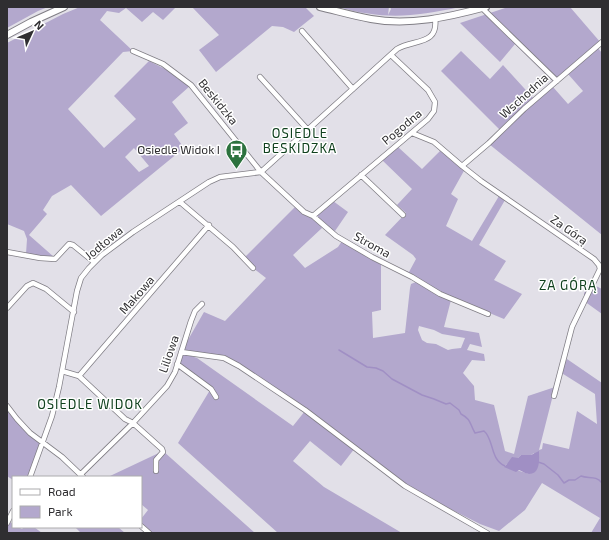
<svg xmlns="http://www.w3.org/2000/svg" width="609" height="540" font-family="'Exo 2',sans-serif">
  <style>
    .green { fill: #b3a8cd; fill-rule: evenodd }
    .water { fill: #a08fc4 }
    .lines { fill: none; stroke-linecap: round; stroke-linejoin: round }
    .stream { stroke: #a08fc4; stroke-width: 1.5 }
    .minor-casing { stroke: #807e85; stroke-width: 6 }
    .major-casing { stroke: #807e85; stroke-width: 8 }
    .minor { stroke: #fff; stroke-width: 4.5 }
    .major { stroke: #fff; stroke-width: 6 }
    .labels { text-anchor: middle; stroke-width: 3; stroke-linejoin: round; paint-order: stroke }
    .street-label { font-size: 12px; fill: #2f2e31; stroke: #fff }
    .poi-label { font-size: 12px; fill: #2f2e31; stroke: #fff; text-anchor: end }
    .neighbourhood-label { font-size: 13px; letter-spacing: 1px; fill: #10411e; stroke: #fff }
  </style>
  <rect width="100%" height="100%" fill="#e2e0e8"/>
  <path class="green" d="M7 7H48L38 11 7 28Z
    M80 7H176L163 20 153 12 142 22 126 8 119 13 107 11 100 20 133 51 123 52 68 109 104 148 136 119 114 96 149 61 171 72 178 79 182 77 191 85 172 102 188 123 174 134 184 148 101 216 71 185 52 196 43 210 47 214 29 235 54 257 26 254 27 239 24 231 7 224V43L63 14ZM134 148 149 166 139 172 125 157Z
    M192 7H302L306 8 314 16 294 32 283 27 272 26 216 72 199 50 219 35Z
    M338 7H389L388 15 391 9 390 7H460C414 17 384 20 338 7Z
    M508 7H570L601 43 597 47 602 53V235L489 144 536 100 553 87 568 104 583 91 568 74 554 82 515 44 500 62 460 23Z
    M461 51 490 79 503 65 534 99 513 116 500 130 441 71Z
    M398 147 422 169 442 149 465 169 451 194 458 199 446 226 472 241 499 196 505 200 479 245 506 261 494 280 522 294 504 319 441 293 403 272V270L409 272 416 259 413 255 385 235 406 213 397 205 412 189 382 160Z
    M333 201 348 212 335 231 329 228 316 215 323 211Z
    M297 205 313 216 322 228 293 255 305 268 338 247 342 241 381 264V310L372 312 373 338 405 333 410 288 411 284 416 282 451 300 444 327 479 333 482 347 470 344 467 350 484 354 485 361 472 360 463 373 474 386 475 400 494 405 505 451 514 454 528 396 555 387 539 450 542 449 543 443 569 449 577 411 597 424 595 394 560 372 567 359 602 383V533H591L600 518 542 483 525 510 499 531 480 524 405 486 355 448 341 466 310 441 293 461 324 487 402 533H278L178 443 210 390 177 367 181 352 204 312 225 321 266 278 253 268 244 258ZM419 326 434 330 442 334 465 338 461 348 452 349 448 350 436 344 427 343 422 340 418 330ZM183 353 227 359 305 411 293 426 197 358ZM534 453 529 474 504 466 518 458 521 455H531Z
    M592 284 602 289V314L584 301V293Z
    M7 406 43 444 30 477H13V480L7 476Z
    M163 451 255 533H150L141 525V519L148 510 141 504V477H111L110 476Z
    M8 521 13 524V527H18L22 529 24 527H34L42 533H7Z
    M75 527H118L125 533H81Z"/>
  <path class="water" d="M539 451C539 458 541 474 529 474 526 474 522 471 519 470L516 472 504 467 507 464 512 457 518 458 521 455H531Z"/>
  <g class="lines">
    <path class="stream" d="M339 350 367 367 376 368 383 371 392 379 422 395 434 399 446 404 450 403 459 410 461 414C472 420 469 423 475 433L484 431C494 439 490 460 505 466
      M538 462 544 464 558 475 564 483 569 480H575L581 476C588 479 596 475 602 483"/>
    <defs>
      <path id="minor" d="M482 8 557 81
        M302 31 353 89
        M133 51 163 64 191 85 261 172 304 212 313 216 336 236 372 257 412 277 440 294 488 314
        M260 77 308 130
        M412 133 434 142 462 166 481 181 594 259 599 265 600 269 572 327 554 396
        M462 166 489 143 524 109 602 42
        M261 172 397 49C413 39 439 46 435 18
        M361 175 403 215
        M180 202 233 247 253 268
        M313 216 428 119 434 111 435 102 428 90 391 55
        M7 252 40 258 55 259 69 244 73 245 94 262
        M7 308 27 286 33 283 46 289 74 312
        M181 352 224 358 239 366 305 410 405 486 487 533
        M177 364 211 389 216 397
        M62 371 79 376 125 419 133 423 162 449 163 452 156 460V471
        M79 376 209 225
        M7 406 17 419 30 433 62 457 83 477
        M80 475 133 423 167 386 175 372 191 321 195 311 202 304
        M30 477 52 416 59 387 77 291 81 278 89 268 102 255 133 232 209 182 220 177 261 172
        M7 523 13 511
        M141 526 149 533"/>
      <path id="major" d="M320 7C337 11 354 16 371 19 409 26 449 17 486 7
        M7 35 31 22 64 7"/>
    </defs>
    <use href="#minor" class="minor-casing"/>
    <use href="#major" class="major-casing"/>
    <use href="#minor" class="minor"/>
    <use href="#major" class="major"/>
  </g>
  <defs>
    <symbol id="bus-pin" viewBox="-11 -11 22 30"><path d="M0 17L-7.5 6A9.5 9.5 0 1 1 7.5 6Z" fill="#2c723e" stroke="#fff"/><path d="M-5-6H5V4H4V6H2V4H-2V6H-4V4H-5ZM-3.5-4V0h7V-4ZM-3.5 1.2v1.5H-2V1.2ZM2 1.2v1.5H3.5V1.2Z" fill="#fff"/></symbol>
  </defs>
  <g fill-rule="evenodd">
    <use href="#bus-pin" x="224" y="138" width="25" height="34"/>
  </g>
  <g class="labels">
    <g class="street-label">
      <text transform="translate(524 96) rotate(-42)" y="4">Wschodnia</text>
      <text transform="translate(218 102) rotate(51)" y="4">Beskidzka</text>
      <text transform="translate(402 127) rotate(-40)" y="4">Pogodna</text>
      <text transform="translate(569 230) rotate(35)" y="4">Za Górą</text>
      <text transform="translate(104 243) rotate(-39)" y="4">Jodłowa</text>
      <text transform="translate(372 245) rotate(29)" y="4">Stroma</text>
      <text transform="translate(137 295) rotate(-49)" y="4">Makowa</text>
      <text transform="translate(169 354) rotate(-71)" y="4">Liliowa</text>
    </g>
    <g class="poi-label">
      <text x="220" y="154">Osiedle Widok I</text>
    </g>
    <g class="neighbourhood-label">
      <text x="300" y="138">OSIEDLE<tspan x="300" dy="15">BESKIDZKA</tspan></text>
      <text x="568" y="290">ZA GÓRĄ</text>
      <text x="90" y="409">OSIEDLE WIDOK</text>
    </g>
  </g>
  <rect width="609" height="540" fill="none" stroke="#2f2e31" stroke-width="16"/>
  <rect x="12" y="476" width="130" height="52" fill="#ffffff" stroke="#acabad"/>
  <rect x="20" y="489" width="20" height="6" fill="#ffffff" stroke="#acabad"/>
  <text x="48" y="496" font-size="12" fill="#2f2e31">Road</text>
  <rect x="20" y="506" width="20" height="12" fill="#b3a8cd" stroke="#acabad"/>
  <text x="48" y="516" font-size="12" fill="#2f2e31">Park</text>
  <g transform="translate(32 32) rotate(46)" stroke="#ffffff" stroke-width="3" paint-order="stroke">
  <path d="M0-3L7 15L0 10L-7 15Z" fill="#2f2e31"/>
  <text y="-6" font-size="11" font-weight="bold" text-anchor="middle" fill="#2f2e31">N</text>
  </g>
</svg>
